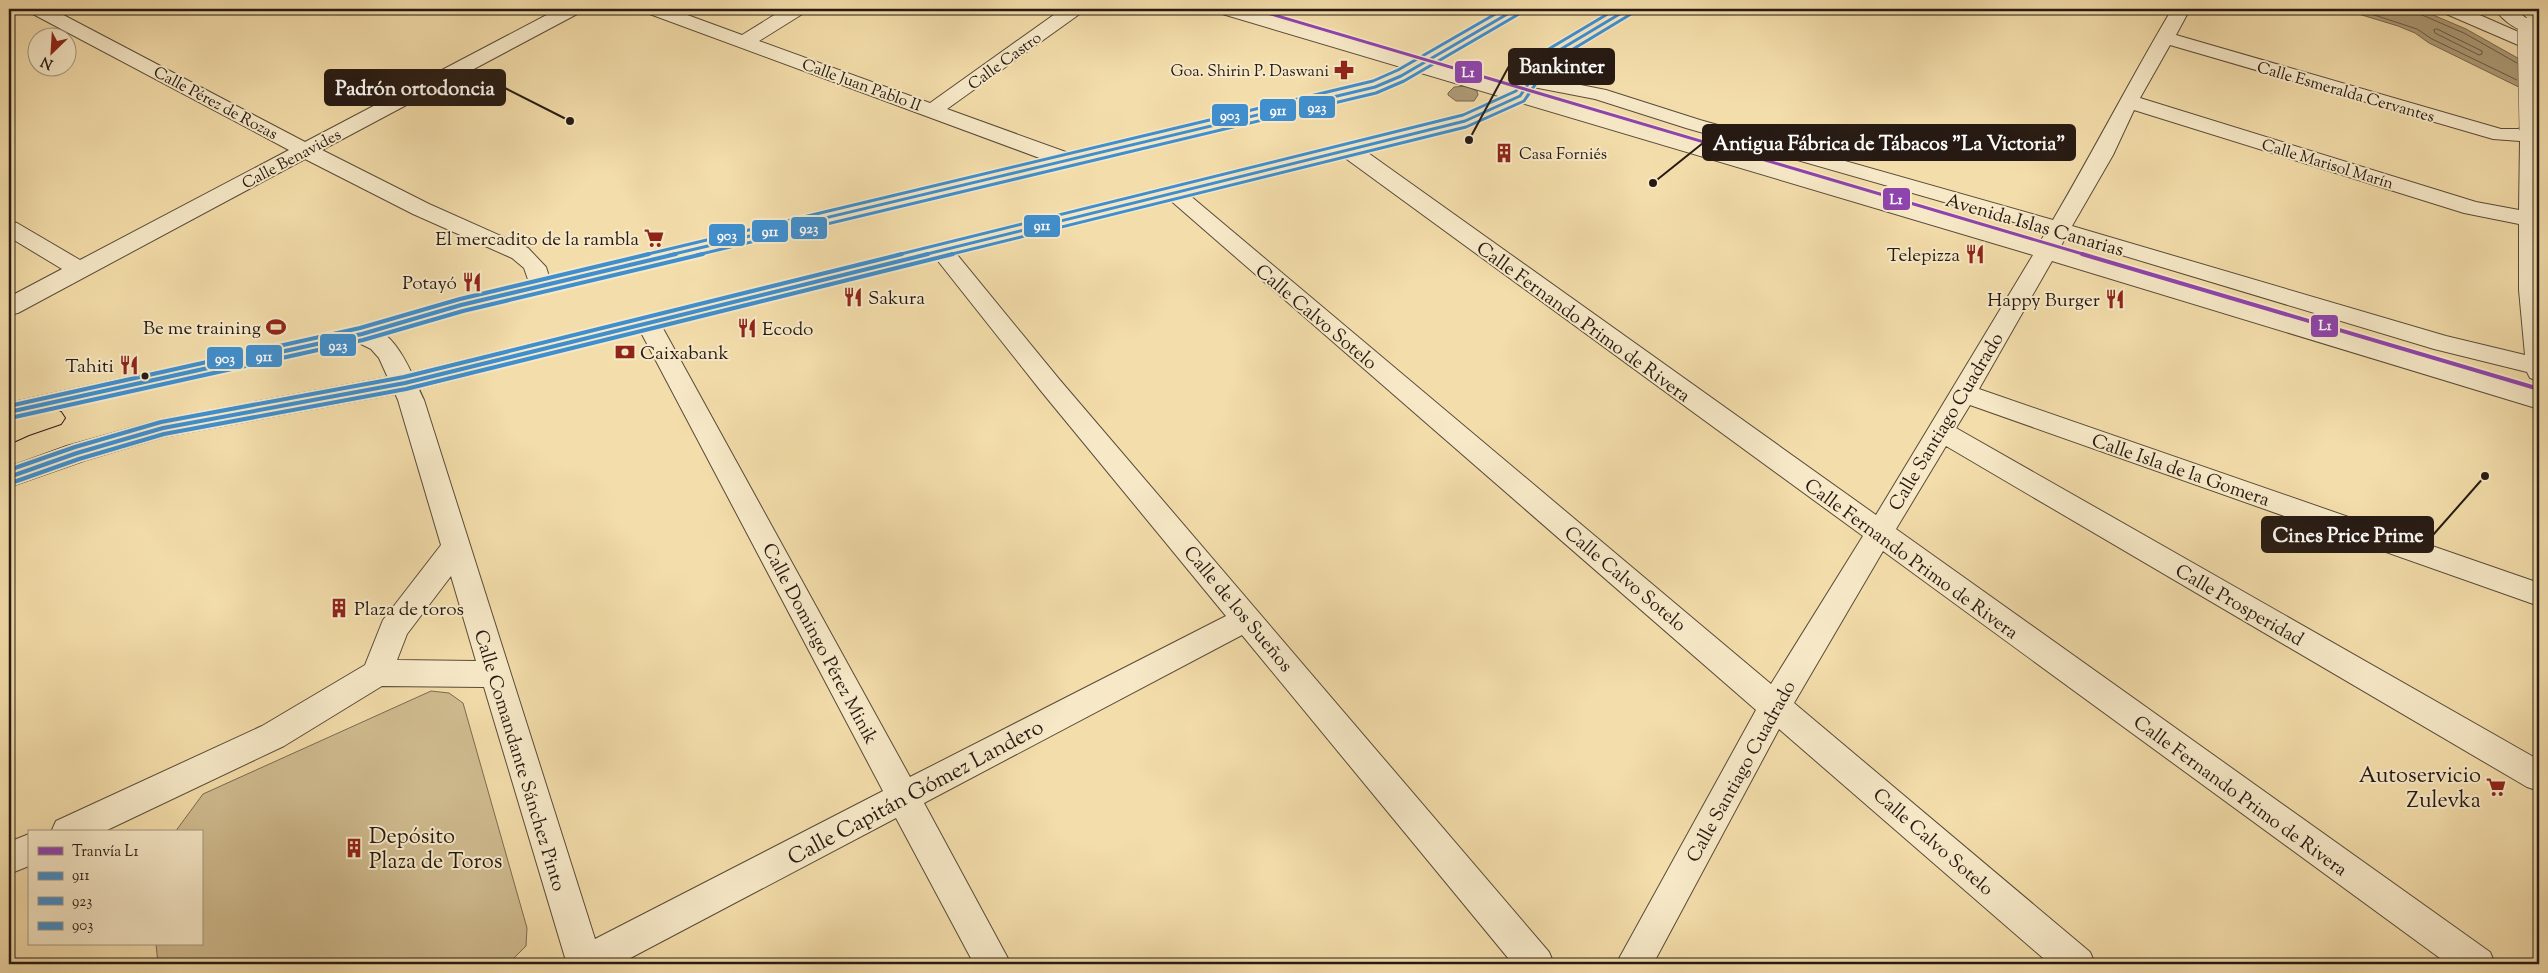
<svg xmlns="http://www.w3.org/2000/svg" width="2548" height="973" font-family="'Sorts Mill Goudy',serif">
  <style>
    .green { fill: #d0bc90; stroke: #7b6b52 }
    .water { fill: #ad9b77; stroke: #77674f }
    .lines { fill: none; stroke-linecap: round; stroke-linejoin: round }
    .shore { stroke: #6a5a45; stroke-width: 1 }
    .minor-casing { stroke: #594b39; stroke-width: 2 }
    .major-casing { stroke: #261a13; stroke-width: 2 }
    .minor { fill: #f7e9c8; fill-rule: evenodd }
    .major { fill: #f3ddaa; fill-rule: evenodd }
    .minor-bridge-casing { stroke: #594b39; stroke-width: 22; stroke-linecap: butt }
    .minor-bridge { stroke: #f7e9c8; stroke-width: 21 }
    .bus-1-far1-casing { stroke: #f7e9c8; stroke-width: 6 }
    .bus-1-casing { stroke: #f7e9c8; stroke-width: 8 }
    .bus-2-far1-casing { stroke: #f7e9c8; stroke-width: 6 }
    .bus-2-casing { stroke: #f7e9c8; stroke-width: 8 }
    .bus-3-far1-casing { stroke: #f7e9c8; stroke-width: 6 }
    .bus-3-casing { stroke: #f7e9c8; stroke-width: 8 }
    .bus-1-far1 { stroke: #3f8fcf; stroke-width: 3 }
    .bus-1 { stroke: #3f8fcf; stroke-width: 4 }
    .bus-2-far1 { stroke: #3f8fcf; stroke-width: 3 }
    .bus-2 { stroke: #3f8fcf; stroke-width: 4 }
    .bus-3-far1 { stroke: #3f8fcf; stroke-width: 3 }
    .bus-3 { stroke: #3f8fcf; stroke-width: 4 }
    .tram-1-far1-casing { stroke: #f7e9c8; stroke-width: 6 }
    .tram-1-casing { stroke: #f7e9c8; stroke-width: 8 }
    .tram-1-far1 { stroke: #8e44ad; stroke-width: 3 }
    .tram-1 { stroke: #8e44ad; stroke-width: 4 }
    .bus-dot { fill: #261a13; stroke: #f7e9c8; stroke-width: 2 }
    .labels { text-anchor: middle; stroke-width: 4; stroke-linejoin: round; paint-order: stroke }
    .far-street-label { font-size: 16px; fill: #261a13; stroke: #f7e9c8 }
    .far-poi-label { font-size: 16px; fill: #261a13; stroke: #f7e9c8; text-anchor: end }
    .street-label { font-size: 19px; fill: #261a13; stroke: #f7e9c8 }
    .poi-label { font-size: 19px; fill: #261a13; stroke: #f7e9c8; text-anchor: end }
    .near-poi-label { font-size: 22px; fill: #261a13; stroke: #f7e9c8; text-anchor: end }
    .near-street-label { font-size: 22px; fill: #261a13; stroke: #f7e9c8 }
    .leader { fill: none; stroke: #261a13; stroke-width: 2 }
    .callout-dot { fill: #261a13; stroke: #f7e9c8; stroke-width: 2 }
    .callout { fill: #261a13; stroke: #261a13; stroke-width: 2 }
    .callout-label { font-size: 20px; text-anchor: middle; font-weight: bold; fill: #fff }
    .line-badge { stroke: #f7e9c8; stroke-width: 2 }
    .badge-label { font-size: 14px; text-anchor: middle; font-weight: bold; fill: #fff }
  </style>
  <rect width="100%" height="100%" fill="#f3ddaa"/>
  <filter id="stains"><feTurbulence type="fractalNoise" baseFrequency=".004" numOctaves="4"/><feColorMatrix values="0 0 0 0 .2 0 0 0 0 .09 0 0 0 0 .02 0 0 0 .5 -.17"/></filter>
  <radialGradient id="worn" r=".72"><stop offset=".6" stop-color="#630" stop-opacity="0"/><stop offset="1" stop-color="#630" stop-opacity=".3"/></radialGradient>
  <path class="green" d="M431 691 449 693 463 703 527 928 526 946 509 963 158 964 156 944H201V832H175L203 794Z"/>
  <path class="water" d="M2342 9H2419L2466 29 2539 70V97L2429 43 2415 33 2398 26Z
    M1467 86 1477 91 1478 95 1474 101H1456L1448 95V93L1454 87Z"/>
  <g class="lines">
    <path class="shore" d="M2356 9 2417 29 2432 39 2517 80
      M2419 9 2422 15 2464 33 2517 63
      M2437 29 2482 51V54L2479 55 2435 33 2434 30Z"/>
    <defs>
      <path id="minor" d="M29 9H52L305 142 558 9H581L579 13 322 150 429 204 528 248 546 267 552 286 548 291 540 294 532 291 524 268 512 258 413 214 305 159 18 313 9 315V297L62 269 9 237V221L17 223 80 260 289 150 31 13Z
        M645 9H671L742 35 784 9H806L804 13 759 41 930 103 1062 9H1083L1081 13 947 109 1077 156 1080 161 1077 166 1069 167 1061 166 647 13Z
        M1217 9H1245L2040 242 2046 232 2024 225 1686 128 1595 99 1523 85 1520 81 1523 77 1530 75 1606 90 1700 120 2053 220C2094 150 2131 78 2172 9H2190L2176 35 2501 129H2518L2530 124 2537 126 2539 128V381L2530 378 2527 372 2434 349 2065 238 2060 248 2539 391V409L2052 261 1979 389 2539 583V606L1970 405 1956 428 2539 760V791L2527 787 1946 446 1896 529 2490 952 2495 964H2448L1883 551 1794 703 2090 952 2095 964H2050L1779 729 1653 964H1616L1756 710 1162 193 1165 188 1173 186 1181 188 1771 684 1863 536 1341 155 1338 150 1341 145 1349 144 1357 145 1876 515 2033 255 1219 13ZM2170 45 2493 139 2520 141 2519 210 2476 202 2140 98ZM2134 110 2464 213 2519 224V290L2525 355 2446 336 2072 226 2113 155Z
        M2442 9H2466L2539 41V54L2444 13Z
        M2495 9H2515L2538 28 2535 32C2521 35 2502 20 2495 9Z
        M942 244 950 246 1059 379 1549 952 1554 964H1513L1242 635 924 803 1011 964H974L896 818 619 964H565L566 961 484 687 382 686 284 746 103 832H51L56 821 262 726 365 665 383 620 441 545 398 400 379 358 371 349 353 340 350 334 353 328C393 317 411 373 424 400L595 939 883 791 636 323 639 317 648 315 657 317 660 323 910 777 1226 616 1041 391 934 256 930 251 934 246ZM451 576 476 661 397 660 407 634Z
        M29 834V866L9 874V842Z"/>
      <path id="major" d="M1503 9H1525L1523 13 1408 80 1382 91 466 312 362 342 56 410 61 412 65 418 61 424 29 435 9 444V423L22 418 9 421V403L360 326 461 297 1368 83 1394 72Z
        M1615 9H1637L1635 13 1553 62 1527 100 1472 125 405 392 163 437 86 460 9 487V467L67 446 163 419 405 374 1458 117 1513 92 1539 54Z"/>
    </defs>
    <use href="#minor" class="minor-casing"/>
    <use href="#major" class="major-casing"/>
    <use href="#minor" class="minor"/>
    <use href="#major" class="major"/>
    <defs>
      <path id="minor-bridge" d="M2528 28 2530 130"/>
    </defs>
    <use href="#minor-bridge" class="minor-bridge-casing"/>
    <use href="#minor-bridge" class="minor-bridge"/>
    <defs>
      <path id="bus-1-far1" d="M670 255 1375 87 1401 76 1516 9
        M923 255 1465 121 1520 96 1546 58 1628 9"/>
      <path id="bus-1" d="M9 412 362 334 461 305 676 254
        M9 477 77 453 163 428 405 383 928 254"/>
      <path id="bus-2-far1" d="M697 255 1376 93 1404 81 1519 14
        M948 255 1466 127 1524 101 1550 63 1631 14"/>
      <path id="bus-2" d="M10 418 363 340 463 311 703 254
        M11 483 79 459 164 434 406 389 953 254"/>
      <path id="bus-3-far1" d="M644 255 1373 81 1398 70 1504 9
        M897 255 1463 115 1516 91 1542 53 1616 9"/>
      <path id="bus-3" d="M9 406 360 328 460 299 649 254
        M9 470 75 447 161 422 404 377 902 254"/>
    </defs>
    <use href="#bus-1-far1" class="bus-1-far1-casing"/>
    <use href="#bus-1" class="bus-1-casing"/>
    <use href="#bus-2-far1" class="bus-2-far1-casing"/>
    <use href="#bus-2" class="bus-2-casing"/>
    <use href="#bus-3-far1" class="bus-3-far1-casing"/>
    <use href="#bus-3" class="bus-3-casing"/>
    <use href="#bus-1-far1" class="bus-1-far1"/>
    <use href="#bus-1" class="bus-1"/>
    <use href="#bus-2-far1" class="bus-2-far1"/>
    <use href="#bus-2" class="bus-2"/>
    <use href="#bus-3-far1" class="bus-3-far1"/>
    <use href="#bus-3" class="bus-3"/>
    <defs>
      <path id="tram-1-far1" d="M1254 9 2086 255"/>
      <path id="tram-1" d="M2082 254 2539 389"/>
    </defs>
    <use href="#tram-1-far1" class="tram-1-far1-casing"/>
    <use href="#tram-1" class="tram-1-casing"/>
    <use href="#tram-1-far1" class="tram-1-far1"/>
    <use href="#tram-1" class="tram-1"/>
  </g>
  <defs>
    <symbol id="pharmacy-bare" viewBox="-9 -9 18 18"><path d="M-2-6h4v4h4v4h-4v4h-4v-4h-4v-4h4Z" fill="#8f2418" stroke="#f7e9c8" stroke-width="2.5" paint-order="stroke"/></symbol>
    <symbol id="building-bare" viewBox="-9 -9 18 18"><path d="M-4-6H4V6H1V3H-1V6H-4ZM-2.5-4.3h1.7v1.8h-1.7ZM.8-4.3h1.7v1.8H.8ZM-2.5-1h1.7V.8h-1.7ZM.8-1h1.7V.8H.8Z" fill="#8f2418" stroke="#f7e9c8" stroke-width="2.5" paint-order="stroke"/></symbol>
    <symbol id="supermarket-bare" viewBox="-9 -9 18 18"><path d="M-6-5.5h2.5l.6 2H6L4.5 2H-2.5L-4.4-4H-6ZM-1.5 3.2a1.3 1.3 0 1 0 .1 0ZM3 3.2a1.3 1.3 0 1 0 .1 0Z" fill="#8f2418" stroke="#f7e9c8" stroke-width="2.5" paint-order="stroke"/></symbol>
    <symbol id="restaurant-bare" viewBox="-9 -9 18 18"><path d="M-5-6h1v4h1v-4h1v4h1v-4h1v5L-1.5 .5V6h-2V.5L-5-1ZM5-6V6H3V1.5H1.5Q1.5-4 5-6Z" fill="#8f2418" stroke="#f7e9c8" stroke-width="2.5" paint-order="stroke"/></symbol>
    <symbol id="stadium-bare" viewBox="-9 -9 18 18"><path d="M0-5a6.5 5 0 1 0 0 10a6.5 5 0 1 0 0-10ZM-3.5-1.8h7v3.6h-7Z" fill="#8f2418" stroke="#f7e9c8" stroke-width="2.5" paint-order="stroke"/></symbol>
    <symbol id="bank-bare" viewBox="-9 -9 18 18"><path d="M-6-4H6V4H-6ZM0-2.3a2.3 2.3 0 1 0 0 4.6a2.3 2.3 0 1 0 0-4.6Z" fill="#8f2418" stroke="#f7e9c8" stroke-width="2.5" paint-order="stroke"/></symbol>
  </defs>
  <g fill-rule="evenodd">
    <use href="#pharmacy-bare" x="1330" y="56" width="28" height="28"/>
    <use href="#building-bare" x="1490" y="139" width="28" height="28"/>
    <use href="#supermarket-bare" x="640" y="224" width="28" height="28"/>
    <use href="#restaurant-bare" x="1961" y="240" width="28" height="28"/>
    <use href="#restaurant-bare" x="458" y="268" width="28" height="28"/>
    <use href="#restaurant-bare" x="839" y="283" width="28" height="28"/>
    <use href="#restaurant-bare" x="2101" y="285" width="28" height="28"/>
    <use href="#stadium-bare" x="262" y="313" width="28" height="28"/>
    <use href="#restaurant-bare" x="733" y="314" width="28" height="28"/>
    <use href="#bank-bare" x="611" y="338" width="28" height="28"/>
    <use href="#restaurant-bare" x="115" y="351" width="28" height="28"/>
    <use href="#building-bare" x="325" y="594" width="28" height="28"/>
    <use href="#supermarket-bare" x="2482" y="773" width="28" height="28"/>
    <use href="#building-bare" x="340" y="834" width="28" height="28"/>
  </g>
  <circle class="bus-dot" cx="145" cy="376" r="4.5"/>
  <g class="labels">
    <g class="far-street-label">
      <text transform="translate(1004 60) rotate(-36)" y="6">Calle Castro</text>
      <text transform="translate(862 84) rotate(20)" y="6">Calle Juan Pablo II</text>
      <text transform="translate(2346 91) rotate(16)" y="6">Calle Esmeralda Cervantes</text>
      <text transform="translate(216 102) rotate(28)" y="6">Calle Pérez de Rozas</text>
      <text transform="translate(291 158) rotate(-28)" y="6">Calle Benavides</text>
      <text transform="translate(2328 163) rotate(17)" y="6">Calle Marisol Marín</text>
    </g>
    <g class="far-poi-label">
      <text x="1329" y="76">Goa. Shirin P. Daswani</text>
      <text x="1519" y="159" text-anchor="start">Casa Forniés</text>
    </g>
    <g class="street-label">
      <text transform="translate(2035 224) rotate(16)" y="7">Avenida Islas Canarias</text>
      <text transform="translate(1317 316) rotate(40)" y="7">Calle Calvo Sotelo</text>
      <text transform="translate(1584 321) rotate(36)" y="7">Calle Fernando Primo de Rivera</text>
      <text transform="translate(1945 421) rotate(-59)" y="7">Calle Santiago Cuadrado</text>
      <text transform="translate(2181 469) rotate(19)" y="7">Calle Isla de la Gomera</text>
      <text transform="translate(1912 558) rotate(36)" y="7">Calle Fernando Primo de Rivera</text>
      <text transform="translate(1626 578) rotate(40)" y="7">Calle Calvo Sotelo</text>
      <text transform="translate(2240 604) rotate(30)" y="7">Calle Prosperidad</text>
      <text transform="translate(1239 608) rotate(50)" y="7">Calle de los Sueños</text>
      <text transform="translate(821 643) rotate(62)" y="7">Calle Domingo Pérez Minik</text>
      <text transform="translate(521 760) rotate(73)" y="7">Calle Comandante Sánchez Pinto</text>
      <text transform="translate(1740 771) rotate(-61)" y="7">Calle Santiago Cuadrado</text>
      <text transform="translate(2241 795) rotate(36)" y="7">Calle Fernando Primo de Rivera</text>
      <text transform="translate(1934 841) rotate(41)" y="7">Calle Calvo Sotelo</text>
    </g>
    <g class="poi-label">
      <text x="639" y="245">El mercadito de la rambla</text>
      <text x="1960" y="261">Telepizza</text>
      <text x="457" y="289">Potayó</text>
      <text x="868" y="304" text-anchor="start">Sakura</text>
      <text x="2100" y="306">Happy Burger</text>
      <text x="261" y="334">Be me training</text>
      <text x="762" y="335" text-anchor="start">Ecodo</text>
      <text x="640" y="359" text-anchor="start">Caixabank</text>
      <text x="114" y="372">Tahiti</text>
      <text x="354" y="615" text-anchor="start">Plaza de toros</text>
    </g>
    <g class="near-poi-label">
      <text x="2481" y="782">Autoservicio<tspan x="2481" dy="25">Zulevka</tspan></text>
      <text x="369" y="843" text-anchor="start">Depósito<tspan x="369" dy="25">Plaza de Toros</tspan></text>
    </g>
    <g class="near-street-label">
      <text transform="translate(915 791) rotate(-28)" y="8">Calle Capitán Gómez Landero</text>
    </g>
  </g>
  <path class="leader" d="M1469 140L1509 66M570 121L505 88M1653 183L1703 143M2485 476L2433 535"/>
  <g class="callout-dot">
    <circle cx="1469" cy="140" r="5"/>
    <circle cx="570" cy="121" r="5"/>
    <circle cx="1653" cy="183" r="5"/>
    <circle cx="2485" cy="476" r="5"/>
  </g>
  <g class="callout">
    <rect x="1509" y="49" width="105" height="35" rx="5"/>
    <rect x="325" y="70" width="180" height="35" rx="5"/>
    <rect x="1703" y="125" width="372" height="35" rx="5"/>
    <rect x="2262" y="517" width="171" height="35" rx="5"/>
  </g>
  <g class="callout-label">
    <text x="1562" y="73">Bankinter</text>
    <text x="415" y="95">Padrón ortodoncia</text>
    <text x="1889" y="150">Antigua Fábrica de Tábacos "La Victoria"</text>
    <text x="2348" y="542">Cines Price Prime</text>
  </g>
  <g class="line-badge">
    <rect x="1454" y="60" width="29" height="24" rx="5" fill="#8e44ad"/>
    <rect x="1298" y="95" width="38" height="24" rx="5" fill="#3f8fcf"/>
    <rect x="1259" y="98" width="38" height="24" rx="5" fill="#3f8fcf"/>
    <rect x="1211" y="103" width="38" height="24" rx="5" fill="#3f8fcf"/>
    <rect x="1882" y="187" width="29" height="24" rx="5" fill="#8e44ad"/>
    <rect x="1023" y="214" width="38" height="24" rx="5" fill="#3f8fcf"/>
    <rect x="790" y="216" width="38" height="24" rx="5" fill="#3f8fcf"/>
    <rect x="751" y="219" width="38" height="24" rx="5" fill="#3f8fcf"/>
    <rect x="708" y="223" width="38" height="24" rx="5" fill="#3f8fcf"/>
    <rect x="2310" y="314" width="29" height="24" rx="5" fill="#8e44ad"/>
    <rect x="319" y="333" width="38" height="24" rx="5" fill="#3f8fcf"/>
    <rect x="245" y="344" width="38" height="24" rx="5" fill="#3f8fcf"/>
    <rect x="206" y="346" width="38" height="24" rx="5" fill="#3f8fcf"/>
  </g>
  <g class="badge-label">
    <text x="1468" y="77">L1</text>
    <text x="1317" y="112">923</text>
    <text x="1278" y="115">911</text>
    <text x="1230" y="120">903</text>
    <text x="1896" y="204">L1</text>
    <text x="1042" y="230">911</text>
    <text x="809" y="233">923</text>
    <text x="770" y="236">911</text>
    <text x="727" y="240">903</text>
    <text x="2325" y="330">L1</text>
    <text x="338" y="350">923</text>
    <text x="264" y="361">911</text>
    <text x="225" y="363">903</text>
  </g>
  <rect width="2548" height="973" fill="none" stroke="#f3ddaa" stroke-width="30"/>
  <rect x="10" y="10" width="2528" height="953" fill="none" stroke="#261a13" stroke-width="2.5"/>
  <rect x="15" y="15" width="2518" height="943" fill="none" stroke="#261a13"/>
  <rect x="28" y="830" width="175" height="115" fill="#f7e9c8" stroke="#a39680"/>
  <rect x="38" y="847" width="25" height="8" fill="#8e44ad" stroke="#a39680"/>
  <text x="72" y="856" font-size="15" fill="#261a13">Tranvía L1</text>
  <rect x="38" y="872" width="25" height="8" fill="#3f8fcf" stroke="#a39680"/>
  <text x="72" y="880" font-size="15" fill="#261a13">911</text>
  <rect x="38" y="897" width="25" height="8" fill="#3f8fcf" stroke="#a39680"/>
  <text x="72" y="906" font-size="15" fill="#261a13">923</text>
  <rect x="38" y="922" width="25" height="8" fill="#3f8fcf" stroke="#a39680"/>
  <text x="72" y="930" font-size="15" fill="#261a13">903</text>
  <g transform="translate(52 52) rotate(205)"><circle r="24" fill="#f7e9c8" stroke="#a39680"/>
  <path d="M0-4L9 19L0 12L-9 19Z" fill="#8f2418"/>
  <text y="-8" font-size="14" font-weight="bold" text-anchor="middle" fill="#261a13">N</text>
  </g>
  <rect width="100%" height="100%" filter="url(#stains)"/>
  <rect width="100%" height="100%" fill="url(#worn)"/>
</svg>
